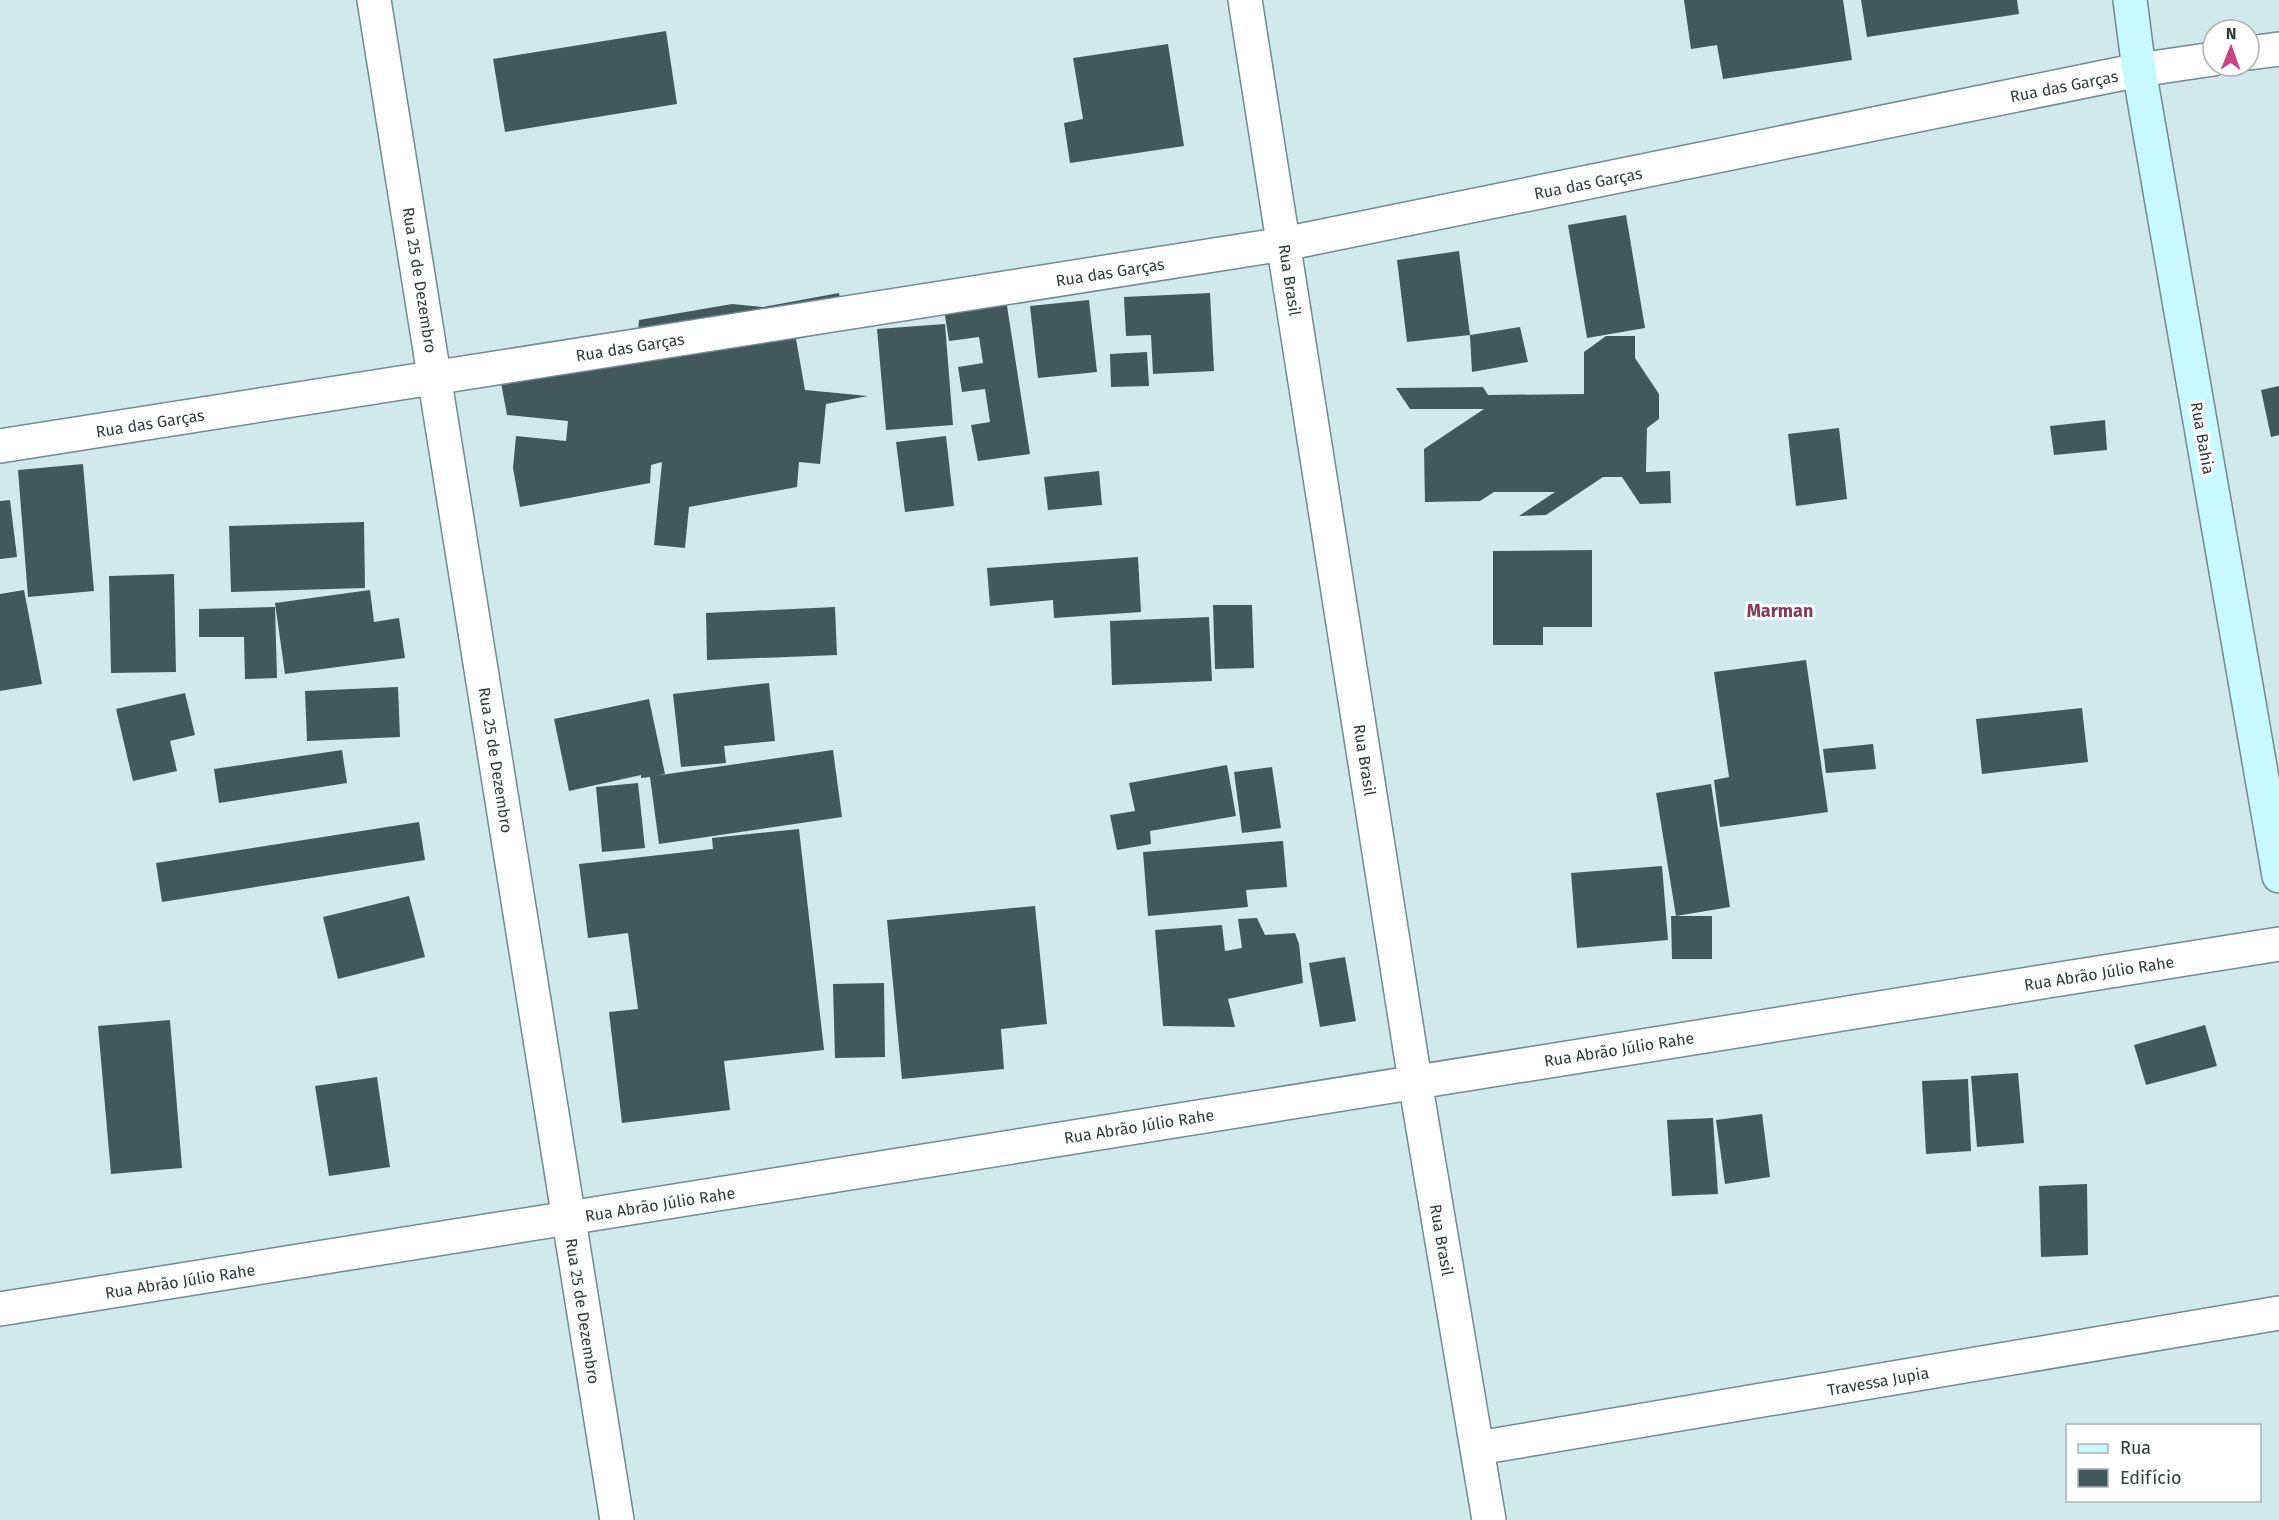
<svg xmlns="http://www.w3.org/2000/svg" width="2279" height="1520" font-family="'Fira Sans',sans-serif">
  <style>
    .building { fill: #43585b }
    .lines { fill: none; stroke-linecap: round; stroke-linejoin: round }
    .street-casing { stroke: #748a8d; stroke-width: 36 }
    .secondary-casing { stroke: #748a8d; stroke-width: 36 }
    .street { stroke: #fff; stroke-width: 33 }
    .secondary { stroke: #c7f9fe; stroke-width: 33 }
    .labels { text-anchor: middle; stroke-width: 6; stroke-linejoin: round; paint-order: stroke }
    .street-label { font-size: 16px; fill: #313b3c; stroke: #fff }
    .neighbourhood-label { font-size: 18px; font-weight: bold; fill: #813c59; stroke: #fff }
  </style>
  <rect width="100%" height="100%" fill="#d1e9ec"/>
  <path class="building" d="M1684 0H1843L1852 60 1723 79 1717 45 1691 49Z
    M1861 0H2017L2019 14 1867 37Z
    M666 31 677 104 505 132 493 59Z
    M1168 44 1184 146 1070 163 1064 123 1083 119 1073 58Z
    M1626 215 1645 328 1587 338 1568 225Z
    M1459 251 1470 335 1407 342 1397 260Z
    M839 293 846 330 796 339 805 390 868 396 826 404 820 464 799 462 797 487 689 507 685 548 654 545 662 462 651 465 650 483 520 507 513 468 516 436 566 441 568 421 507 415 499 372 637 345 639 320 732 304 763 307Z
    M1005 293 1030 454 978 461 971 425 990 422 985 389 962 392 958 367 983 363 979 337 949 341 943 303Z
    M1210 293 1214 371 1153 374 1151 335 1126 336 1124 297Z
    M1089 300 1097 372 1038 378 1030 306Z
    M945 324 953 425 886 430 877 329Z
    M1520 327 1528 362 1472 372 1470 335Z
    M1606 336H1635V358L1659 394V419L1647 428 1646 472 1670 471 1671 503 1640 504 1622 477H1603L1546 515 1519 516 1555 492H1494L1480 501 1425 502 1424 449 1484 409H1410L1396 388 1483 387 1488 395 1584 394V352Z
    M1147 352 1149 386 1111 387 1110 354Z
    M2279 386V435L2271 437 2261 390Z
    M2105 420 2107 450 2054 455 2050 426Z
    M1839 428 1847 499 1796 506 1788 434Z
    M946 436 954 506 905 512 896 442Z
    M83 464 94 591 28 597 18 470Z
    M1099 471 1102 505 1048 510 1044 477Z
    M10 500 17 557 0 559V501Z
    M364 522 365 588 231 592 229 526Z
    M1592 550V627H1543V645H1493V551Z
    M1138 557 1141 612 1054 618 1053 600 990 606 987 568Z
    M174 574 176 672 111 673 109 576Z
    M24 590 42 684 0 691V594Z
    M370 590 374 622 399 618 405 658 285 674 275 603Z
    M1213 605H1252L1254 668 1215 669Z
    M275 607 277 678 245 679 244 637H199V609Z
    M835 607 837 655 707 660 706 613Z
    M1209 617 1212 681 1112 685 1110 621Z
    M1806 660 1828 812 1720 827 1714 780 1729 777 1714 672Z
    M769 683 775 741 724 746 726 763 681 767 673 694Z
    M398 687 400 737 307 741 305 691Z
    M185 693 195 735 170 741 177 771 133 781 116 709Z
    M649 699 665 774 654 776 833 750 842 817 659 844 650 777 641 778V775L569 791 554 719Z
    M2082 708 2088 762 1982 774 1976 719Z
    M1873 744 1876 769 1826 773 1823 749Z
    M342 750 347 783 219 803 214 769Z
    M1227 765 1236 816 1150 831 1151 844 1117 850 1110 815 1135 811 1129 783Z
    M1272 767 1281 828 1242 833 1234 772Z
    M638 783 645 848 602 852 596 787Z
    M1711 784 1730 907 1676 916 1656 793Z
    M419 822 425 860 162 902 156 863Z
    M799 829 824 1050 724 1061 730 1110 622 1123 609 1012 638 1009 628 933 588 938 579 864 713 849 712 838Z
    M1283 841 1287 887 1246 890 1248 907 1148 916 1143 852Z
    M1662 866 1668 940 1577 948 1571 873Z
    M409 896 425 957 338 979 323 917Z
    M1035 906 1047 1024 1001 1029 1004 1069 902 1079 887 920Z
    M1671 916H1712V959H1672Z
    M1257 918 1265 935 1295 933 1299 944 1303 983 1228 999 1235 1027 1163 1026 1155 930 1222 925 1225 951 1242 948 1238 919Z
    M1345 957 1356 1021 1320 1027 1309 963Z
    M884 983 885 1057 835 1058 833 984Z
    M170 1020 182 1168 111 1174 98 1026Z
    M2205 1025 2217 1066 2146 1085 2134 1045Z
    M2018 1073 2024 1143 1977 1147 1971 1076Z
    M377 1077 390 1167 329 1176 315 1086Z
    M1968 1079 1971 1151 1926 1154 1922 1081Z
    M1762 1114 1770 1177 1725 1184 1716 1120Z
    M1713 1118 1718 1194 1672 1196 1667 1120Z
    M2087 1184 2088 1255 2041 1257 2039 1186Z"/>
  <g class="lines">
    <defs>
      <path id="street" d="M374 0 617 1520
        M1245 0 1415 1081 1489 1520
        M2249 53 2279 49
        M0 446 1284 244 2139 70 2213 59
        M0 1309 2279 944
        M1478 1448 2279 1313"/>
      <path id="secondary" d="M2130 0 2139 70 2279 876"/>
    </defs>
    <use href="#street" class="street-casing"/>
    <use href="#secondary" class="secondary-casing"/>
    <use href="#street" class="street"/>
    <use href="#secondary" class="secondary"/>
  </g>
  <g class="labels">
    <g class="street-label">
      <text transform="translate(2064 86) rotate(-11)" y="6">Rua das Garças</text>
      <text transform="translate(1588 183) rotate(-11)" y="6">Rua das Garças</text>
      <text transform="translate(1110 272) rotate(-9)" y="6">Rua das Garças</text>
      <text transform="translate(420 280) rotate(81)" y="6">Rua 25 de Dezembro</text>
      <text transform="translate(1290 280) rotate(81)" y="6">Rua Brasil</text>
      <text transform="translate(630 347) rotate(-9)" y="6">Rua das Garças</text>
      <text transform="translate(150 423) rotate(-9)" y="6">Rua das Garças</text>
      <text transform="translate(2203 438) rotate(80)" y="6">Rua Bahia</text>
      <text transform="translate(496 760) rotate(81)" y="6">Rua 25 de Dezembro</text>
      <text transform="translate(1365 760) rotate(81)" y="6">Rua Brasil</text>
      <text transform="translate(2099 973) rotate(-9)" y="6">Rua Abrão Júlio Rahe</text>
      <text transform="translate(1619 1049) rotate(-9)" y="6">Rua Abrão Júlio Rahe</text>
      <text transform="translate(1139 1126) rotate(-9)" y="6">Rua Abrão Júlio Rahe</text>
      <text transform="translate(660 1204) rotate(-9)" y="6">Rua Abrão Júlio Rahe</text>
      <text transform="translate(1442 1240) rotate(80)" y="6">Rua Brasil</text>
      <text transform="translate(180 1281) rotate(-9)" y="6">Rua Abrão Júlio Rahe</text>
      <text transform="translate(583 1311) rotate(81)" y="6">Rua 25 de Dezembro</text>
      <text transform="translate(1878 1381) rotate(-10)" y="6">Travessa Jupia</text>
    </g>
    <g class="neighbourhood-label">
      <text x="1780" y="617">Marman</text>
    </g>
  </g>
  <rect x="2066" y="1424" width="195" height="78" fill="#ffffff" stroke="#adb1b1" stroke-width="1.5"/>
  <rect x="2078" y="1444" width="30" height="9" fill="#c7f9fe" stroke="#adb1b1" stroke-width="1.5"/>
  <text x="2120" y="1454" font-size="18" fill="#313b3c">Rua</text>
  <rect x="2078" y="1469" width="30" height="18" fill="#43585b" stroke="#adb1b1" stroke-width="1.5"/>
  <text x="2120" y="1484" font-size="18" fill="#313b3c">Edifício</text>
  <g transform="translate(2231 48) rotate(1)"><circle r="28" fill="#ffffff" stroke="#adb1b1" stroke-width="1.5"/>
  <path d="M0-4.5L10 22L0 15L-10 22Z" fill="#ca4382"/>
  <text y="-9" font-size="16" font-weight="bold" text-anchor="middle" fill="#313b3c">N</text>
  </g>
</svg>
